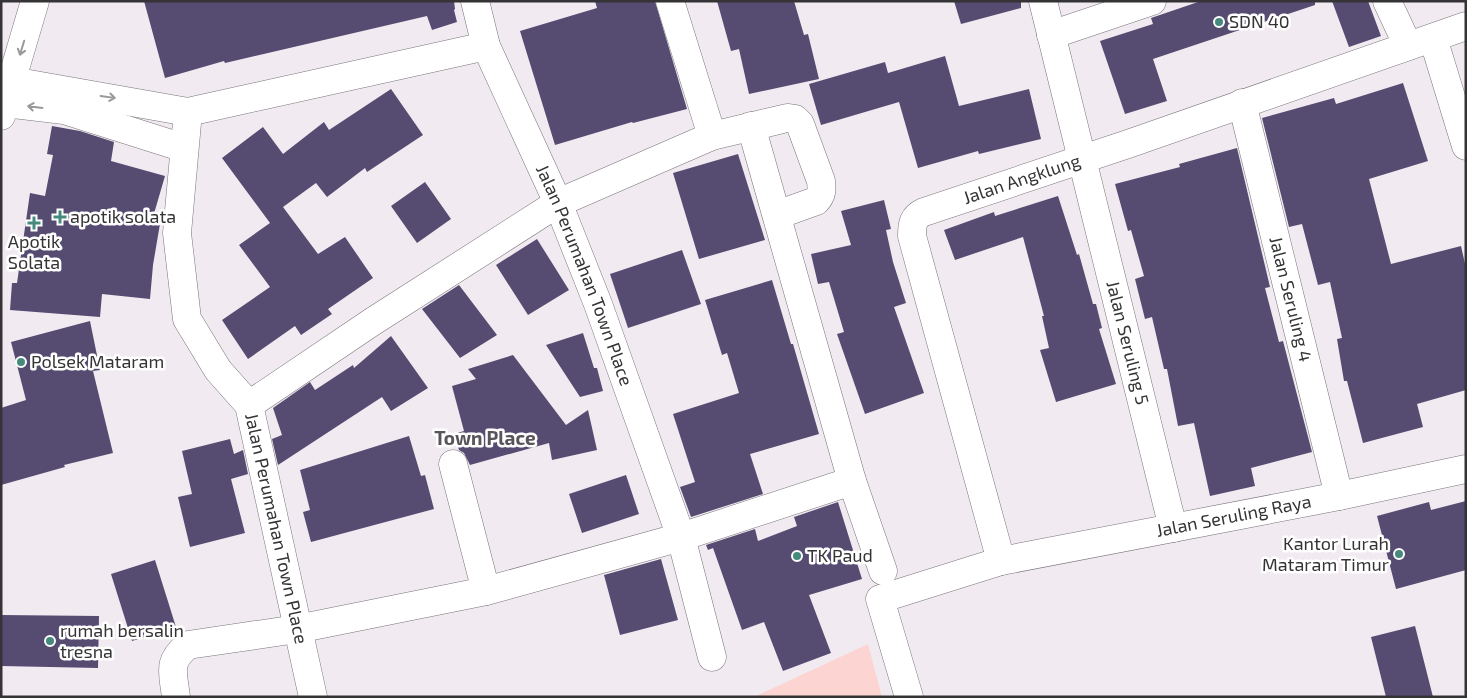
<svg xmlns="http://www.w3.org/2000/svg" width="1467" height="698" font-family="'Exo 2',sans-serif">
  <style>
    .green { fill: #fcd4d2 }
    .building { fill: #564c72 }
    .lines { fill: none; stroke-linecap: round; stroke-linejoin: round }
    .minor-casing { stroke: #7a747a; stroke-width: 29 }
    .secondary-casing { stroke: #7a747a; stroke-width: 29 }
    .minor { stroke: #fff; stroke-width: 28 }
    .secondary { stroke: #fff; stroke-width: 28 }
    .oneway { stroke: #9a999a }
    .poi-dot { fill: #468a7e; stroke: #fff; stroke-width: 2 }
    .labels { text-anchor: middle; stroke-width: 5; stroke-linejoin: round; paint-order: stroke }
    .poi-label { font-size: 18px; fill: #353335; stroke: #fff; text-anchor: start }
    .street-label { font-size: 18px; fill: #353335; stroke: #fff }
    .neighbourhood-label { font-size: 19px; font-weight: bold; fill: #595459; stroke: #fff }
  </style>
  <rect width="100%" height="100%" fill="#f1ebf1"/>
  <path class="green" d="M868 644 882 697H754Z"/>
  <path class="building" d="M144 1H454L455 9 454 10 457 22 432 30 427 16 225 63 224 61 165 78Z
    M595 1H655L687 109 633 123 632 122 555 145 520 31 597 8Z
    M717 1H794L804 35 808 34 819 79 749 94 739 49 731 51Z
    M954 1H1021V8L961 24Z
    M1201 1H1315V5L1153 59 1167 101 1125 114 1100 41 1153 24 1151 18Z
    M1332 1H1368L1381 36 1349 47Z
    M945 56 959 106 1029 89 1041 139 979 154 978 151 918 168 899 102 821 125 809 84 885 62 888 73Z
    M1403 83 1428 161 1369 179 1391 264 1461 246 1466 268V390L1417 404 1423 427 1363 443 1347 381H1344L1337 339 1342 338 1330 282 1318 285 1302 224 1289 227 1262 118 1334 98 1336 104Z
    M391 89 423 135 367 172 365 168 327 197 316 183 283 207 318 254 345 237 373 278 328 309 332 314 301 335 295 326 248 359 222 320 270 287 239 245 270 223 222 158 263 127 283 154 324 122 329 130Z
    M52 126 80 131 114 142 111 161 165 176 153 217 161 218 153 265 150 299 102 294 100 317 10 310 12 283H17L30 193 45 196 53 155 47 154Z
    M1237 148 1270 287 1265 288 1279 342 1283 341 1312 452 1251 468 1255 486 1210 496 1194 423 1178 426 1167 369H1164L1152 317 1145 319 1135 279 1144 276 1131 230 1128 231 1115 184 1180 167 1179 164Z
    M738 154 765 240 699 259 673 173Z
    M425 182 451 219 417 243 391 206Z
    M1058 196 1077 255 1079 254 1093 304H1096L1102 328 1099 329 1116 384 1056 402 1040 350 1049 348 1042 316H1044L1023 237 955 260 944 230 994 212 995 216Z
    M884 200 891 229 886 230 893 262 906 303 894 307 924 393 865 414 837 334 844 332 829 282 818 284 811 254 851 245 841 211Z
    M537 239 569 290 528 315 496 265Z
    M682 250 701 304 628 328 610 274Z
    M772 280 791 344H793L819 434 750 454 763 494 691 517 680 487 695 482 673 414 739 393 727 353 722 355 705 300Z
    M459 285 497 335 460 358 422 309Z
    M90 321 100 370 93 371 113 453 64 465 65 467 1 485V408L26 400 11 342Z
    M583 333 594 368H597L603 391 580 397 546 345Z
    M391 336 428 388 391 411 382 397 278 465 272 439 282 435 273 408 310 382 315 390 353 365 354 368Z
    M513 355 566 425 588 410 597 450 552 460 549 443 470 465 464 453 459 450 454 434 464 431 452 386 476 379 468 369Z
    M409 436 421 476 425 475 434 509 311 542 303 512 310 510 300 470Z
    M230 439 234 454 243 450 248 474 231 479 245 533 190 547 178 497 192 494 182 451Z
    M626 475 639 514 582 533 569 494Z
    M1466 501V570L1396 589 1377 516 1429 502 1431 510Z
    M838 502 862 579 809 595 831 653 783 671 764 622 742 630 713 548 708 550 706 545 755 529 758 541 797 526 794 517Z
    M661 559 678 620 620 635 604 575Z
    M155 560 176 627 132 641 111 574Z
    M1 615 99 616 98 668 1 666Z
    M1415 626 1433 697H1386L1371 637Z"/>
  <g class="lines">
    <defs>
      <g id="minor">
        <path id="s1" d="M475 1 486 46 558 203 598 304 681 537 712 657"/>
        <path d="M670 1 712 136"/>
        <path id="s2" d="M1043 1 1173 528"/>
        <path d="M1387 1 1408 46"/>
        <path d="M1051 35 1152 1"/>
        <path d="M1433 38 1466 146"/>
        <path d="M12 81 188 112 486 46"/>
        <path d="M5 103 64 110 184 148"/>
        <path id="s3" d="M1242 103 1339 496"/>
        <path id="s4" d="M188 112 177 233 187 319 218 370 249 405 313 697"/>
        <path d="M751 126 852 481 883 571"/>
        <path d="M249 405 372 322 558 203 712 136 787 118 795 119 800 124 821 181C822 190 822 195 816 201L777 215"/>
        <path d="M453 464 486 591"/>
        <path id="s5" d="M1001 561 912 236C912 224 913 217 924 212L1128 144 1466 26"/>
        <path d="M176 697C173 672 167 662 188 645L297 629 486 591 681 537 852 481"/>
        <path id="s6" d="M909 697 880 599 1001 561 1339 496 1466 469"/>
      </g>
      <path id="secondary" d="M1 116 35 1"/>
    </defs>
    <use href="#minor" class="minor-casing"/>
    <use href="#secondary" class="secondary-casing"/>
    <use href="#minor" class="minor"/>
    <use href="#secondary" class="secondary"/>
  </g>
  <defs><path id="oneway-shaft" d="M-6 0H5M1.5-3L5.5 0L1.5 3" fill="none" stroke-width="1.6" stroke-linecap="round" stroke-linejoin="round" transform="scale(1.25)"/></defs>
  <g class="oneway">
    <use href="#oneway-shaft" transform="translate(22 48) rotate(107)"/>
    <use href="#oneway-shaft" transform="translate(108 97) rotate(8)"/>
    <use href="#oneway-shaft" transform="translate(35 107) rotate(-173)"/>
  </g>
  <g class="poi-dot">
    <circle cx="1219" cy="22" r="5"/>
    <path d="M57.5 209.5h5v5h5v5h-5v5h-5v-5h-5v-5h5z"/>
    <path d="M31.5 215.5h5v5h5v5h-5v5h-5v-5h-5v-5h5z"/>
    <circle cx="21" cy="362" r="5"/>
    <circle cx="1399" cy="554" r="5"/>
    <circle cx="797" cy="556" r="5"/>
    <circle cx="50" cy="641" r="5"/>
  </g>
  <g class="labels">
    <g class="poi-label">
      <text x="1229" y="28">SDN 40</text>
      <text x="70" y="223">apotik solata</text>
      <text x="34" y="248" text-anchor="middle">Apotik<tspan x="34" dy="21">Solata</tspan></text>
      <text x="31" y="368">Polsek Mataram</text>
      <text x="1389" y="550" text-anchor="end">Kantor Lurah<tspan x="1389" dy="21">Mataram Timur</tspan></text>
      <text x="807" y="562">TK Paud</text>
      <text x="60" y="637">rumah bersalin<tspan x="60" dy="21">tresna</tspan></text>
    </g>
    <g class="street-label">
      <text dy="6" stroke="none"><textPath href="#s5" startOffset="469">Jalan Angklung</textPath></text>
      <text dy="6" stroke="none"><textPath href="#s1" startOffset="296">Jalan Perumahan Town Place</textPath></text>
      <text dy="6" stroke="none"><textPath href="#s3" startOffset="202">Jalan Seruling 4</textPath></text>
      <text dy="6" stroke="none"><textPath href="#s2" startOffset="352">Jalan Seruling 5</textPath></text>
      <text dy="6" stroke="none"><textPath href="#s6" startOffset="466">Jalan Seruling Raya</textPath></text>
      <text dy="6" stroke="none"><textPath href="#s4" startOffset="441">Jalan Perumahan Town Place</textPath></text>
    </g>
    <g class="neighbourhood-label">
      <text x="485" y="445">Town Place</text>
    </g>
  </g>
  <rect width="1467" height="698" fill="none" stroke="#353335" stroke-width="5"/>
</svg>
